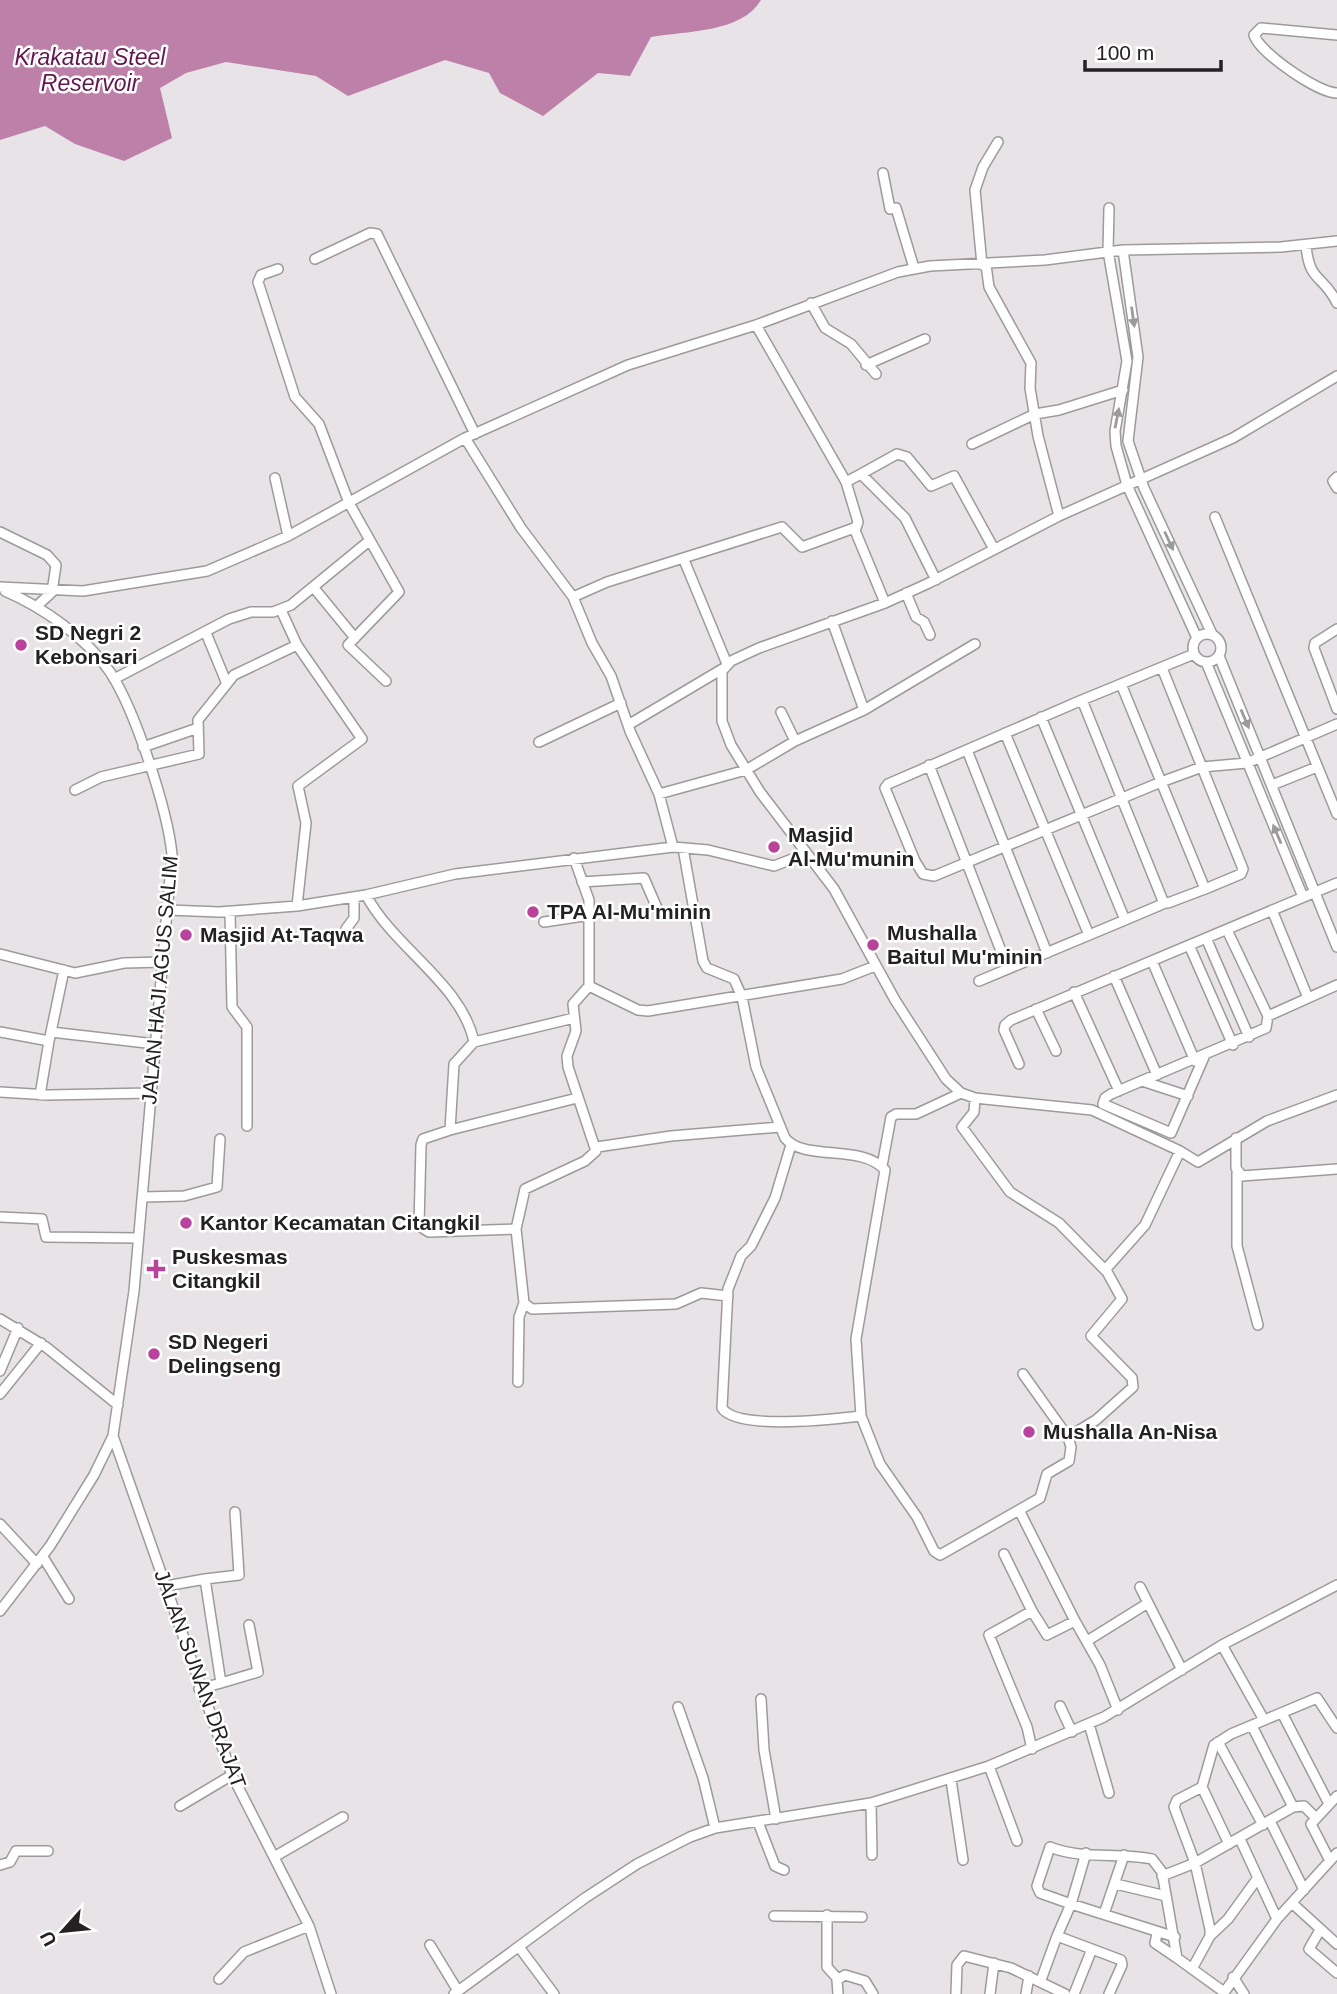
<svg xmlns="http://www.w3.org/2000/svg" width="1337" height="1994" font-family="Helvetica,sans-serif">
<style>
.water{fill:#bd80a9}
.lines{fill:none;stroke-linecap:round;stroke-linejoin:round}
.minor-casing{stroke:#9e9a9c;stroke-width:12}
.minor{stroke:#fff;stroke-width:9}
.oneway{fill:#9c9b9c}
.poi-dot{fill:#b9439a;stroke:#fff;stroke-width:2.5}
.labels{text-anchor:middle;stroke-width:5;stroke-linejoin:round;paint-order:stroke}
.poi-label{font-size:21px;font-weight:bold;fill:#232122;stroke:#fff;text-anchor:start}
.street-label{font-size:21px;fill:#232122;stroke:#fff}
.water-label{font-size:23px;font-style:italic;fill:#61184f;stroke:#fff}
</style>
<rect width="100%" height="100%" fill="#e8e3e6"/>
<path class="water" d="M0 0H761C742 33 685 31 651 37L630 76 598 73 543 116 500 93 489 73 445 60 348 96 316 76 226 62 186 73 160 88 172 138 124 161 75 144 45 126 0 140Z"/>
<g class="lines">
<g class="minor-casing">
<path id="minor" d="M1337 35 1261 28 1254 35C1260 53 1318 93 1337 93
M883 173 890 209 896 208 914 268
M1109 208 1108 251 1127 361 1115 431 1116 446 1127 485 1197 638
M1306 245C1309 283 1323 274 1337 303
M1123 250 1138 357 1128 441 1144 488 1212 634
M315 259 370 233 377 234 475 434
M982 265 975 190 983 167 998 142
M986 265 989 287 1031 363 1030 388 1038 436 1059 516
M278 269 261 275 258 282 295 397 319 424 349 503 399 592 348 645 386 681
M811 303 825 328 851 344 876 374
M756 325 846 482 858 522 856 528
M866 365 925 339
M1337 376 1233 438 1059 516 929 583 885 603 759 648 731 661 722 671V721L731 745 760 792 834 889 895 1000 946 1079 961 1093 975 1098 1092 1110 1180 1151 1198 1162 1267 1121 1337 1095
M465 438 521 528 573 597 592 643 611 676 630 731 659 794 673 847
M972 444 1035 414 1059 410 1123 390
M861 474 897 454 907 457 931 486 954 476 994 549
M1337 477 1333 481 1337 488
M275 478 288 536
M846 482 861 474 905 518 936 580
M1215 517 1337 814
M0 532 47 555 56 565 52 592 38 605
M684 560 727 664
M0 587 83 591 207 571 288 536 465 438 628 365 756 325 898 272 930 266 1045 260 1123 250 1281 247 1337 241
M314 588 355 638
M906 593 916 617 924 622 930 635
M573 597 607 582 782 527 802 547 854 528 885 603
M832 621 864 710 975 644
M1337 629 1315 643 1314 648 1337 709
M206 633 227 684
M1193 648a14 14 0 1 1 28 0a14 14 0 1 1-28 0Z
M1219 656 1337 947
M1206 662 1303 897
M1162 668 1243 869 1241 874 1205 889 1121 684 1194 654
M114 679 229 619 251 612H273L291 605 369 541
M1121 684 1082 700 1163 901 1168 903 1205 889
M1082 700 888 784 885 788 915 861 923 874 934 876 1161 782 1202 767 1247 763 1337 724
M781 712 795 741
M628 725 724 668
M1005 733 1089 935
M539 742 621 703
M143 747 198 728
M967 750 1047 953
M929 765 1008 969
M1272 785 1317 767
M75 790 101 777 199 754 198 720 234 675 297 645 281 610
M659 794 746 770 795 741 864 710
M683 848 703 961 707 968 734 979 742 997 756 1067 785 1138C804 1162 861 1143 885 1170L856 1339 861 1416 880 1464 917 1517 934 1551 940 1555 1019 1510 1075 1621
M582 882 644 878 657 908
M366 895C394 948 462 984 474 1042
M297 906 306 823 298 786 362 739 297 645
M168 910 219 912 297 906 366 895 455 874 673 847 708 850 774 866 805 854
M1272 910 1308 998
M230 912 232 1007 247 1027V1126
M1125 920 1165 903
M544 922 590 915
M346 929 354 918V897
M1206 938 1249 1037
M1189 945 1233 1045
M0 954 75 973 124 963 163 962
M1152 961 1195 1061
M64 970 51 1032 155 1044
M1114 976 1157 1075
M979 981 1125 920 1041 717
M589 986 638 1010 648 1011 842 979 875 966
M1074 992 1119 1091
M1036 1009 1056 1051
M1268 1016 1337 985
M574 1018 474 1042 454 1064 450 1130 423 1139 421 1145 419 1226 429 1232 516 1229 524 1303 532 1309 676 1304 701 1293 728 1296
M0 1032 49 1041 51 1032
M1204 1057 1171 1133 1103 1104 1105 1098 1111 1094 1266 1028 1268 1016 1227 930
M1019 1064 1004 1030 1005 1025 1011 1020 1337 883
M1142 1081 1188 1096
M0 1092 49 1095 150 1093
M40 1095 49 1041
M975 1098 974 1112 962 1127 1010 1192 1059 1223 1105 1270 1145 1225 1180 1151
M450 1130 577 1098
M1236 1138V1168L1242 1176 1337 1169
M791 1145 775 1198 751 1246 741 1256 728 1289 722 1408C737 1431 836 1419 861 1416
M597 1147 671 1136 780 1127
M882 1166 891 1117 896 1114H916L961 1093
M1237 1173V1246L1258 1325
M143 1197 184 1196 217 1187 220 1139
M0 1217 42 1219 46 1237 138 1238
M516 1229 525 1189 585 1161 596 1151 568 1067 567 1056 576 1031 573 1004 589 986V900L574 858
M0 1319 46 1347 118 1405
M0 1371 18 1328
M1023 1374 1068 1437 1096 1420 1133 1387 1132 1378 1091 1336 1122 1299 1106 1270
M518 1382 519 1317 524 1303
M0 1394 41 1343
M113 1436 232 1775 309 1926 331 1994
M1019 1510 1040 1498 1047 1474 1069 1461 1071 1447 1068 1437
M0 1524 37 1564
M1004 1554 1032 1611
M43 1557 69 1599
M205 1579 239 1575 235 1512
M166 1586 205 1579 221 1683 258 1672 249 1625
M1140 1587 1182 1670
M0 1611 50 1546 94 1475 113 1436 134 1291 172 854C167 808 135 710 110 672 86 637 42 607 5 591
M1087 1641 1148 1603
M1222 1645 1264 1720
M199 1689 221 1683
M761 1699 764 1750 776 1819
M1060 1706 1072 1732
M678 1707 703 1778 715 1828
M1282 1713 1329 1804
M1089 1724 1109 1793
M1252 1726 1293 1807
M1218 1742 1263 1825
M1032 1749 1027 1727 989 1635 1032 1611 1047 1635 1075 1621 1100 1665 1118 1710
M989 1766 1017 1841
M951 1780 963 1860
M871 1803 872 1855
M180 1806 232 1775
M1270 1821 1304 1890
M758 1822 775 1866 784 1870
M1240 1839 1277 1919
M1229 1844 1202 1787 1214 1745 1231 1734 1317 1698 1337 1728
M1086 1853 1071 1904 1040 1893 1037 1886 1050 1847C1082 1860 1119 1852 1152 1859L1162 1872 1177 1958 1224 1992
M274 1857 343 1817
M1330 1861 1311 1824 1337 1796
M0 1865 10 1862 16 1851H48
M1162 1876 1195 1863 1293 1807 1304 1806 1315 1817
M1116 1884 1166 1896
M1293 1904 1337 1944
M1104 1914 1124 1855
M827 1915V1967L837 1978
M774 1916 862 1917
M1320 1930 1309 1949 1337 1973
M1157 1934 1155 1943 1177 1958
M1210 1936 1228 1919 1257 1879
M430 1945 458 1991
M519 1947 554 1994
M1192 1969 1210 1936V1929L1195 1863 1174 1807 1177 1800 1202 1787
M1233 1977 1244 1994
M219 1979 244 1952 309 1926
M1041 1980 1057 1936
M454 1994 585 1898 637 1864 690 1837 715 1828 871 1803 989 1766 1104 1717 1222 1645 1337 1585
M838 1994 837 1980 845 1975 865 1981 873 1994
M956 1994 957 1965 964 1956 1011 1968 1065 1994
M990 1994 994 1963
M1026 1994 1029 1976
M1074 1994 1092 1949
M1109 1994 1122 1965 1121 1960 1057 1936 1071 1904 1175 1937
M1223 1994 1277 1919 1337 1853"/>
</g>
<use href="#minor" class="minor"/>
</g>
<defs><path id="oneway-solid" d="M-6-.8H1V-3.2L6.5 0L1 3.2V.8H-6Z" transform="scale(1.75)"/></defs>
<g class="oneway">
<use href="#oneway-solid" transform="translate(1133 317) rotate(82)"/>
<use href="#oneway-solid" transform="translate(1117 418) rotate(-79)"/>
<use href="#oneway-solid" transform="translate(1169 541) rotate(65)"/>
<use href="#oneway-solid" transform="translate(1245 719) rotate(67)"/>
<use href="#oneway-solid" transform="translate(1277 834) rotate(-113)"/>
</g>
<g class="poi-dot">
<circle cx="21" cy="645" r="7"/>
<circle cx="774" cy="847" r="7"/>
<circle cx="533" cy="912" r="7"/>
<circle cx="186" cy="935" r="7"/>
<circle cx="873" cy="945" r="7"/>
<circle cx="186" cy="1223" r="7"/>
<path d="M152.5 1258.5h7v7h7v7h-7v7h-7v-7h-7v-7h7z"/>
<circle cx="154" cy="1354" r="7"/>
<circle cx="1029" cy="1432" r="7"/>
</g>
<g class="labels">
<g class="poi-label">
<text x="35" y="640">SD Negri 2<tspan x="35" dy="24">Kebonsari</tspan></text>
<text x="788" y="842">Masjid<tspan x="788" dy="24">Al-Mu'munin</tspan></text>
<text x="547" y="919">TPA Al-Mu'minin</text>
<text x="887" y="940">Mushalla<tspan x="887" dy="24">Baitul Mu'minin</tspan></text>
<text x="200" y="942">Masjid At-Taqwa</text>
<text x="200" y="1230">Kantor Kecamatan Citangkil</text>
<text x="172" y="1264">Puskesmas<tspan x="172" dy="24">Citangkil</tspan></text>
<text x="168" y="1349">SD Negeri<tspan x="168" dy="24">Delingseng</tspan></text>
<text x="1043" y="1439">Mushalla An-Nisa</text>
</g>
<g class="street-label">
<text transform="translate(160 980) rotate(-85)" y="7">JALAN HAJI AGUS SALIM</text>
<text transform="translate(200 1679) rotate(70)" y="7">JALAN SUNAN DRAJAT</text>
</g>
<g class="water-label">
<text x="90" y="65">Krakatau Steel<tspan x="90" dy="26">Reservoir</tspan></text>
</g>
</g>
<g transform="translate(63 1931) rotate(243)" stroke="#ffffff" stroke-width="5" paint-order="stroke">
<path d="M0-5L12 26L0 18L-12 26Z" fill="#232122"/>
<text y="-10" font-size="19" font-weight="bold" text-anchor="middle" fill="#232122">U</text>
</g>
<path d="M1085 60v10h136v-10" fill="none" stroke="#232122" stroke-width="3.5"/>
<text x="1096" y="60" font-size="21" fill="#232122" stroke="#ffffff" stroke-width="5" paint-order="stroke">100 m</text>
</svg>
